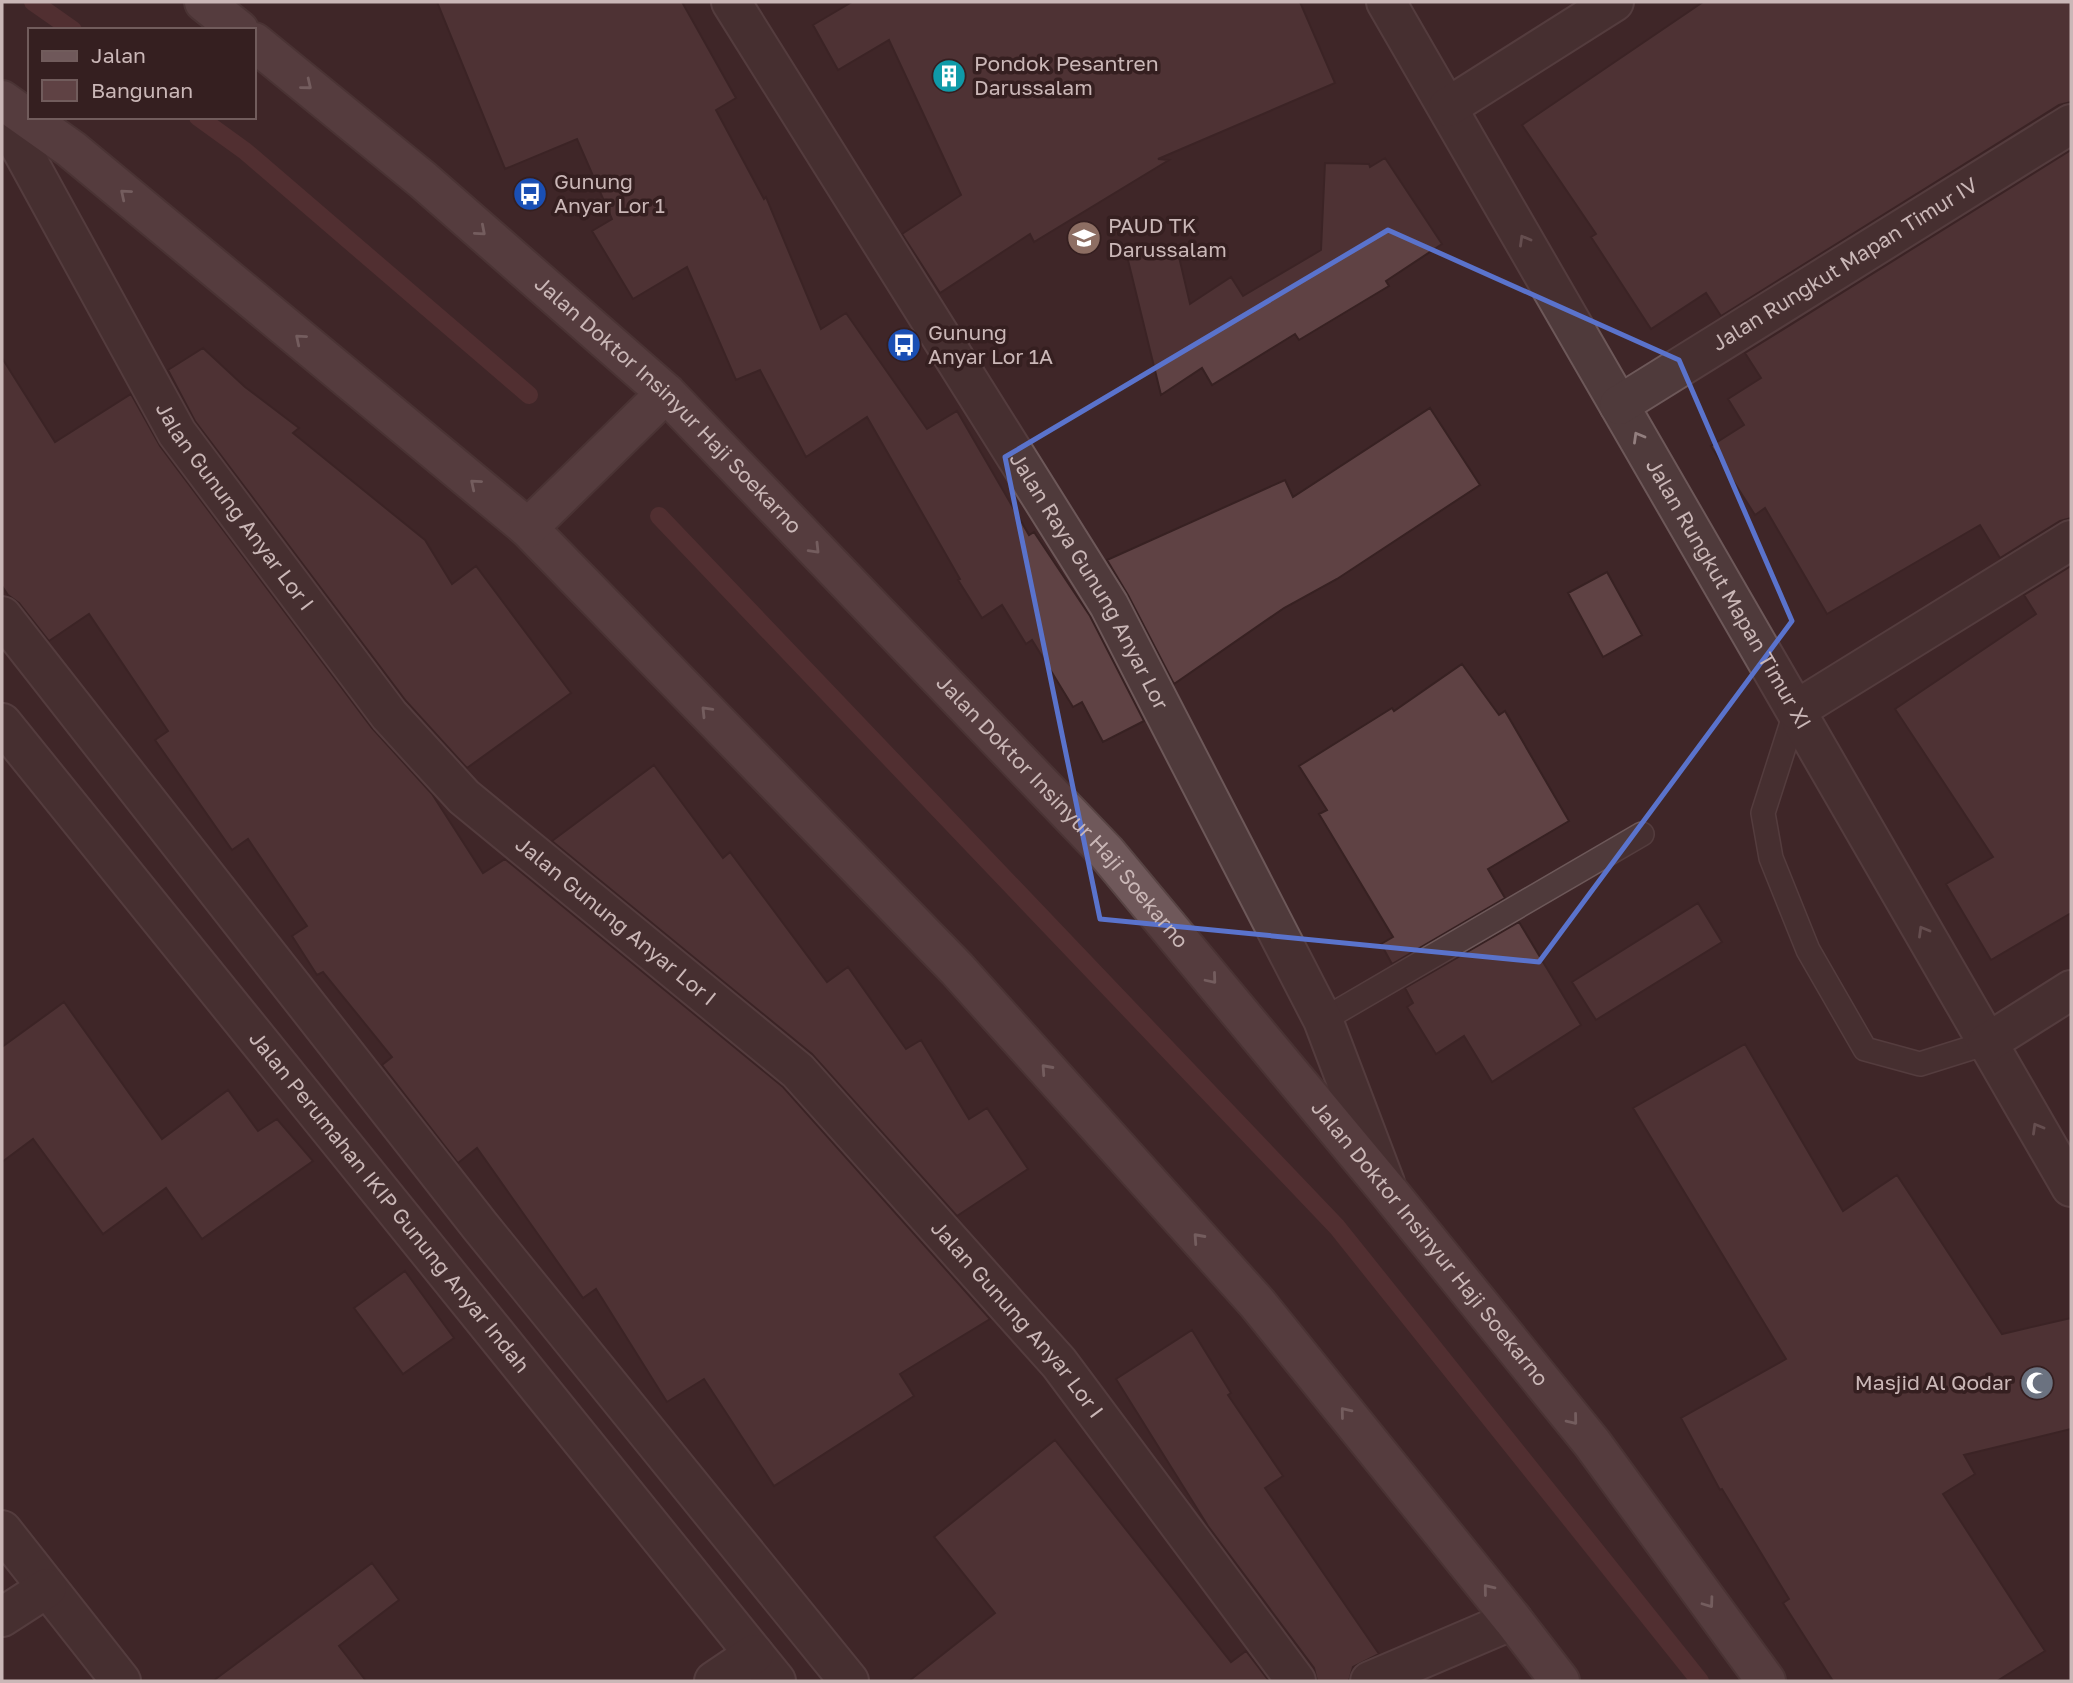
<svg xmlns="http://www.w3.org/2000/svg" width="2073" height="1683" font-family="'Golos Text',sans-serif">
<style>
.lines{fill:none;stroke-linecap:round;stroke-linejoin:round}
.stream{stroke:#663a3d;stroke-width:18}
.building{fill:#5f4244;stroke:#372122;stroke-width:2}
.lane-casing{stroke:#6d5859;stroke-width:26}
.street-casing{stroke:#6d5859;stroke-width:42}
.primary-casing{stroke:#584444;stroke-width:42}
.lane{stroke:#4f3a3b;stroke-width:23}
.street{stroke:#4f3a3b;stroke-width:38}
.primary{stroke:#6f585a;stroke-width:38}
.oneway{stroke:#b39fa0}
.oneway2{stroke:#937f7f}
.marked{fill:none;stroke:#5a73cc;stroke-width:5;stroke-linejoin:round}
.labels{text-anchor:middle;stroke-width:7;stroke-linejoin:round;paint-order:stroke}
.poi-label{font-size:21px;fill:#cab7b7;stroke:#351f20;text-anchor:start}
.street-label{font-size:21px;fill:#cab7b7;stroke:#351f20}
</style>
<rect width="100%" height="100%" fill="#3f2628"/>
<g class="lines">
<path class="stream" d="M33 2 73 30
M198 117 245 151 529 395
M659 516 1337 1227 1700 1681"/>
</g>
<path class="building" d="M437 2H682L736 98 716 110 764 199 766 197 821 329 846 313 927 429 957 411 1029 535 1034 532 1090 616 1144 721 1103 742 1082 702 1073 707 1032 640 1026 644 1002 605 982 618 958 580 960 579 867 417 806 457 760 370 736 380 687 267 633 299 592 231 612 219 577 139 505 169Z
M852 2H1300L1335 83 1158 159 1169 160 1034 242 1030 234 940 293 902 234 961 195 889 40 838 70 813 25Z
M1703 2H2071V102L2059 105 1721 316 1706 293 1651 329 1591 237 1596 234 1522 125Z
M2071 150V518L2060 521 2000 558 1980 525 1827 614 1765 508 1755 515 1711 446 1744 425 1728 399 1761 378 1745 353Z
M1385 158 1442 244 1386 281 1389 286 1299 340 1295 334 1212 385 1202 368 1161 395 1127 256 1176 244 1190 304 1231 277 1243 296 1321 250 1325 163 1369 164 1370 167Z
M203 348 245 387 299 428 293 433 425 540 452 584 476 566 571 693 467 768 406 701 195 421 168 370Z
M2 358 55 442 131 394 160 446 372 728 432 794 483 873 505 859 783 1087 990 1319 900 1374 914 1396 774 1486 704 1379 667 1402 596 1289 583 1298 477 1148 458 1163 382 1065 392 1057 323 972 317 975 292 936 307 926 248 839 232 850 155 740 168 731 89 614 49 641 19 603 8 595 2 586Z
M1430 408 1480 485 1337 579 1284 608 1174 684 1128 595 1107 560 1285 480 1293 497Z
M2071 566V913L1991 960 1946 884 1993 857 1895 709 2036 614 2024 595Z
M1607 572 1642 635 1603 657 1568 593Z
M1462 664 1499 715 1505 711 1569 821 1488 869 1505 898 1392 964 1381 944 1393 937 1319 814 1327 810 1299 766 1392 708 1394 711Z
M654 765 723 858 730 852 827 982 848 967 906 1049 921 1040 969 1119 987 1108 1028 1169 957 1216 812 1054 552 841Z
M1698 903 1722 942 1596 1020 1572 982Z
M1519 922 1581 1025 1492 1082 1464 1036 1436 1054 1407 1007 1413 1003 1405 988Z
M64 1002 162 1139 228 1090 258 1131 277 1119 313 1161 202 1239 166 1188 103 1234 33 1139 2 1162V1047Z
M1745 1044 1843 1211 1897 1175 2002 1334 2071 1318V1429L1964 1455 1975 1474 1943 1494 2045 1651 1997 1681H1833L1783 1603 1789 1599 1722 1489 1720 1490 1681 1418 1786 1359 1633 1108Z
M405 1271 454 1338 403 1374 354 1308Z
M1192 1330 1231 1393 1228 1395 1283 1476 1265 1488 1379 1654 1353 1667 1349 1681H1317L1314 1668 1208 1526 1116 1379Z
M1055 1440 1231 1662 1246 1651 1269 1681H909L995 1613 934 1537Z
M372 1563 399 1600 339 1646 366 1681H213Z"/>
<g class="lines">
<g class="lane-casing">
<path id="lane" d="M1796 710 1763 813 1771 858 1808 950 1865 1049 1920 1064 1987 1043
M1323 1020 1642 834"/>
</g>
<g class="street-casing">
<g id="street">
<path id="s1" d="M731 2 1109 605 1323 1020 1385 1183"/>
<path id="s2" d="M1386 2 2071 1187"/>
<path d="M1448 107 1614 2"/>
<path id="s3" d="M2 114 177 433 389 715 464 797 798 1071 1059 1363 1296 1681"/>
<path id="s4" d="M1619 405 2071 124"/>
<path d="M2 616 480 1226 849 1681"/>
<path d="M1796 710 2071 540"/>
<path id="s5" d="M2 723 776 1681"/>
<path d="M1987 1043 2071 990"/>
<path d="M2 1530 121 1681"/>
<path d="M2 1617 47 1588"/>
<path d="M714 1681 754 1654"/>
<path d="M1370 1681 1513 1620"/>
</g>
</g>
<g class="primary-casing">
<g id="primary">
<path d="M204 2 239 30"/>
<path id="s6" d="M254 42 423 180 666 393 1106 852 1388 1191 1592 1443 1766 1681"/>
<path d="M2 100 71 149 528 528 754 760 957 969 1257 1303 1513 1620 1560 1681"/>
<path d="M528 528 666 393"/>
</g>
</g>
<use href="#lane" class="lane"/>
<use href="#street" class="street"/>
<use href="#primary" class="primary"/>
</g>
<defs><path id="oneway-chevron" d="M-2-3.5L2.5 0L-2 3.5" fill="none" stroke-width="1.6" stroke-linecap="round" stroke-linejoin="round" transform="scale(1.75)"/></defs>
<g class="oneway">
<use href="#oneway-chevron" transform="translate(307 85) rotate(39)"/>
<use href="#oneway-chevron" transform="translate(125 194) rotate(-140)"/>
<use href="#oneway-chevron" transform="translate(481 231) rotate(41)"/>
<use href="#oneway-chevron" transform="translate(300 339) rotate(-140)"/>
<use href="#oneway-chevron" transform="translate(475 484) rotate(-140)"/>
<use href="#oneway-chevron" transform="translate(815 549) rotate(46)"/>
<use href="#oneway-chevron" transform="translate(706 711) rotate(-134)"/>
<use href="#oneway-chevron" transform="translate(1212 979) rotate(50)"/>
<use href="#oneway-chevron" transform="translate(1046 1069) rotate(-132)"/>
<use href="#oneway-chevron" transform="translate(1198 1238) rotate(-132)"/>
<use href="#oneway-chevron" transform="translate(1345 1412) rotate(-129)"/>
<use href="#oneway-chevron" transform="translate(1573 1420) rotate(51)"/>
<use href="#oneway-chevron" transform="translate(1488 1589) rotate(-129)"/>
<use href="#oneway-chevron" transform="translate(1709 1603) rotate(54)"/>
</g>
<g class="oneway2">
<use href="#oneway-chevron" transform="translate(1524 240) rotate(-120)"/>
<use href="#oneway-chevron" transform="translate(1638 437) rotate(-120)"/>
<use href="#oneway-chevron" transform="translate(1923 931) rotate(-120)"/>
<use href="#oneway-chevron" transform="translate(2037 1128) rotate(-120)"/>
</g>
<path d="M0 0H2073V1683H0ZM1388 230 1679 360 1792 621 1539 962 1100 919 1005 457Z" fill="#3f2628" fill-opacity=".55" fill-rule="evenodd"/>
<path class="marked" d="M1388 230 1679 360 1792 621 1539 962 1100 919 1005 457Z"/>
<defs>
<g id="building-disc" transform="scale(1.75)"><circle r="9.5" fill="#0f9aa8" stroke="#351f20"/><path d="M-4-6H4V6H1V3H-1V6H-4ZM-2.5-4.3h1.7v1.8h-1.7ZM.8-4.3h1.7v1.8H.8ZM-2.5-1h1.7V.8h-1.7ZM.8-1h1.7V.8H.8Z" fill="#fff"/></g>
<g id="bus-disc" transform="scale(1.75)"><circle r="9.5" fill="#1a4fb4" stroke="#351f20"/><path d="M-5-6H5V4H4V6H2V4H-2V6H-4V4H-5ZM-3.5-4V0h7V-4ZM-3.5 1.2v1.5H-2V1.2ZM2 1.2v1.5H3.5V1.2Z" fill="#fff"/></g>
<g id="school-disc" transform="scale(1.75)"><circle r="9.5" fill="#8d6e63" stroke="#351f20"/><path d="M0-5L7-2L0 1L-7-2ZM-4 1L0 2.5L4 1V4Q0 6-4 4Z" fill="#fff"/></g>
<g id="mosque-disc" transform="scale(1.75)"><circle r="9.5" fill="#6b7280" stroke="#351f20"/><path d="M3.5-4.9A6 6 0 1 0 3.5 4.9A5 5 0 1 1 3.5-4.9Z" fill="#fff"/></g>
</defs>
<g fill-rule="evenodd">
<use href="#building-disc" x="949" y="76"/>
<use href="#bus-disc" x="530" y="194"/>
<use href="#school-disc" x="1084" y="238"/>
<use href="#bus-disc" x="904" y="345"/>
<use href="#mosque-disc" x="2037" y="1383"/>
</g>
<g class="labels">
<g class="poi-label">
<text x="974" y="71">Pondok Pesantren<tspan x="974" dy="24">Darussalam</tspan></text>
<text x="554" y="189">Gunung<tspan x="554" dy="24">Anyar Lor 1</tspan></text>
<text x="1108" y="233">PAUD TK<tspan x="1108" dy="24">Darussalam</tspan></text>
<text x="928" y="340">Gunung<tspan x="928" dy="24">Anyar Lor 1A</tspan></text>
<text x="2012" y="1390" text-anchor="end">Masjid Al Qodar</text>
</g>
<g class="street-label">
<text dy="7" stroke="none"><textPath href="#s4" startOffset="266">Jalan Rungkut Mapan Timur IV</textPath></text>
<text dy="7" stroke="none"><textPath href="#s6" startOffset="551">Jalan Doktor Insinyur Haji Soekarno</textPath></text>
<text dy="7" stroke="none"><textPath href="#s3" startOffset="457">Jalan Gunung Anyar Lor I</textPath></text>
<text dy="7" stroke="none"><textPath href="#s1" startOffset="681">Jalan Raya Gunung Anyar Lor</textPath></text>
<text dy="7" stroke="none"><textPath href="#s2" startOffset="684">Jalan Rungkut Mapan Timur XI</textPath></text>
<text dy="7" stroke="none"><textPath href="#s6" startOffset="1118">Jalan Doktor Insinyur Haji Soekarno</textPath></text>
<text dy="7" stroke="none"><textPath href="#s3" startOffset="1024">Jalan Gunung Anyar Lor I</textPath></text>
<text dy="7" stroke="none"><textPath href="#s5" startOffset="616">Jalan Perumahan IKIP Gunung Anyar Indah</textPath></text>
<text dy="7" stroke="none"><textPath href="#s6" startOffset="1685">Jalan Doktor Insinyur Haji Soekarno</textPath></text>
<text dy="7" stroke="none"><textPath href="#s3" startOffset="1591">Jalan Gunung Anyar Lor I</textPath></text>
</g>
</g>
<rect width="2073" height="1683" fill="none" stroke="#cab7b7" stroke-width="7"/>
<rect x="28" y="28" width="228" height="91" fill="#351f20" stroke="#715c5c" stroke-width="2"/>
<rect x="42" y="51" width="35" height="10" fill="#6f585a" stroke="#715c5c" stroke-width="2"/>
<text x="91" y="63" font-size="21" fill="#cab7b7">Jalan</text>
<rect x="42" y="80" width="35" height="21" fill="#5f4244" stroke="#715c5c" stroke-width="2"/>
<text x="91" y="98" font-size="21" fill="#cab7b7">Bangunan</text>
</svg>
